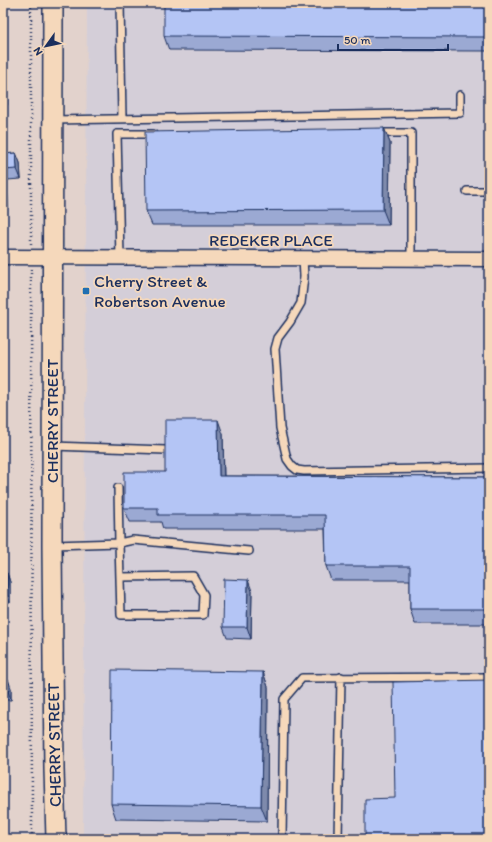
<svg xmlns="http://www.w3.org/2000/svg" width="492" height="842" font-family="Itim,sans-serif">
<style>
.built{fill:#d4ced8}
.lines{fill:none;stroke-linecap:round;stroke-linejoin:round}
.lane-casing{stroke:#1b2f5e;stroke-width:10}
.street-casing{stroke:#1b2f5e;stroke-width:17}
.secondary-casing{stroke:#1b2f5e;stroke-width:22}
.path{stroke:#1b2f5e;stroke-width:2.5;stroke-dasharray:1 3;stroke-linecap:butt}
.lane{stroke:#f5d8bb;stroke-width:7}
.street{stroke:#f5d8bb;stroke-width:14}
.secondary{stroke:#f5d8bb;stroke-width:19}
.wall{fill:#9ba9d3;stroke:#1b2f5e}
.shaded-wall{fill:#7e8aac;stroke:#1b2f5e}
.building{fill:#b4c5f5;stroke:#1b2f5e}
.poi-dot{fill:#1f6fb2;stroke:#f5d8bb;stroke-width:1.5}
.labels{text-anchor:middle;stroke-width:3.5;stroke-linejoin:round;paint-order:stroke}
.street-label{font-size:17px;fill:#1b2f5e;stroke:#f5d8bb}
.poi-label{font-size:17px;fill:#1b2f5e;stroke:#f5d8bb;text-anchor:start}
</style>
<rect width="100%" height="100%" fill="#e2d2cc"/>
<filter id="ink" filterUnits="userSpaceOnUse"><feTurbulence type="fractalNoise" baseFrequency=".025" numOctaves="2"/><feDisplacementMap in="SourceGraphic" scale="8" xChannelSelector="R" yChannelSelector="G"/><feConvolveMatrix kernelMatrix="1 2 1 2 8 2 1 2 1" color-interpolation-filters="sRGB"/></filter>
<g filter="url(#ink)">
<path class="built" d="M87 3H489V839H83Z"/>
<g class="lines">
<g class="lane-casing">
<path id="lane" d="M120 3 122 119
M53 120 460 113V95
M378 133H411V258
M467 191H489
M120 257 117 134H153
M303 258 304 277 301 303 290 322 278 338 275 349 280 428 287 459 292 466 297 470 304 471 489 468
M53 446 165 450
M53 545 119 543 118 488
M120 577 193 576 204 595 203 615H121L119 543 133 540 249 551
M282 839 284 699 302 678 489 677
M338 839 341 677"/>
</g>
<g class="street-casing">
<path id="street" d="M3 257 489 259"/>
</g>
<g class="secondary-casing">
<path id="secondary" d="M53 3 52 545 54 769 56 839"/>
</g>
<path class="path" d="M31 244V3
M31 269 32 839"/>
<use href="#lane" class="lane"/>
<use href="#street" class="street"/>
<use href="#secondary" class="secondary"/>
</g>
<path class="wall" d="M3 3H6V10L3 11Z
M489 3V51L169 50 164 36Z
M3 76 7 85V105H3Z
M384 128 390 143 389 225H152L146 211Z
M16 153 20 163 21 179 7 180 8 208H3V154Z
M223 434 224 476 489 477V624H415L410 609V580H331L326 566 325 529H163L161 522H130L124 508 165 472Z
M3 573H7L10 582V602H3Z
M252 591 251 639 227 638 223 627Z
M263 672 268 687 267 821 116 819 111 804Z
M3 679 11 688V700H3Z"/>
<path class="shaded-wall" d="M3 3H6V10Z
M4 76 7 85V105L4 96Z
M384 128 390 143 389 225 383 210Z
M16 153 20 163 21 179 17 169Z
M4 170 7 180 8 208 5 198Z
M218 420 223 434 224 491 219 476Z
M7 573 10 582V602L7 593Z
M248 580 252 591 251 639 247 627Z
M263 672 268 687 267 821 261 806Z
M8 679 11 688V700L8 691Z"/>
<path class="building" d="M164 3H489V37L164 36Z
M3 76H4V96H3Z
M384 128 383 210 146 211 145 132Z
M16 153 17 169 4 170 5 198H3V154Z
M165 420H218L219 476 489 477V609H410V566H326L325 515H158V508H124V472H165Z
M3 573H7V593H3Z
M224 579 248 580 247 627H223Z
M112 670 263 672 261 806 111 804Z
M3 679H8V691H3Z
M489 680V839H365V799L395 798 393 682Z"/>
</g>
<rect class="poi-dot" x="82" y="287" width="8" height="8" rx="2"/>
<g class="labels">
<g class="street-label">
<text x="271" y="246">REDEKER PLACE</text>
<text transform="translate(52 421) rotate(-90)" y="6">CHERRY STREET</text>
<text transform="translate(54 745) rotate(-91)" y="6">CHERRY STREET</text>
</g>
<g class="poi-label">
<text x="94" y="287">Cherry Street &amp;<tspan x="94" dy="20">Robertson Avenue</tspan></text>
</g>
</g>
<rect width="492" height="842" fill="none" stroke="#f5d8bb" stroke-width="16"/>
<rect x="8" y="8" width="476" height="826" fill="none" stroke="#1b2f5e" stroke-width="1.5" filter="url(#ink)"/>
<g transform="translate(46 46) rotate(237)" stroke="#f5d8bb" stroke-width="3" paint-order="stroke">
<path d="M0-3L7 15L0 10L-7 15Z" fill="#1b2f5e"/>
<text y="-6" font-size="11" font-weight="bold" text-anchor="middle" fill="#1b2f5e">N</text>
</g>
<path d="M338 44v6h110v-6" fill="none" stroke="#1b2f5e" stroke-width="2"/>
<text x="344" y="44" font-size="12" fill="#1b2f5e" stroke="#f5d8bb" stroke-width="3" paint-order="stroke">50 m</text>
</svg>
